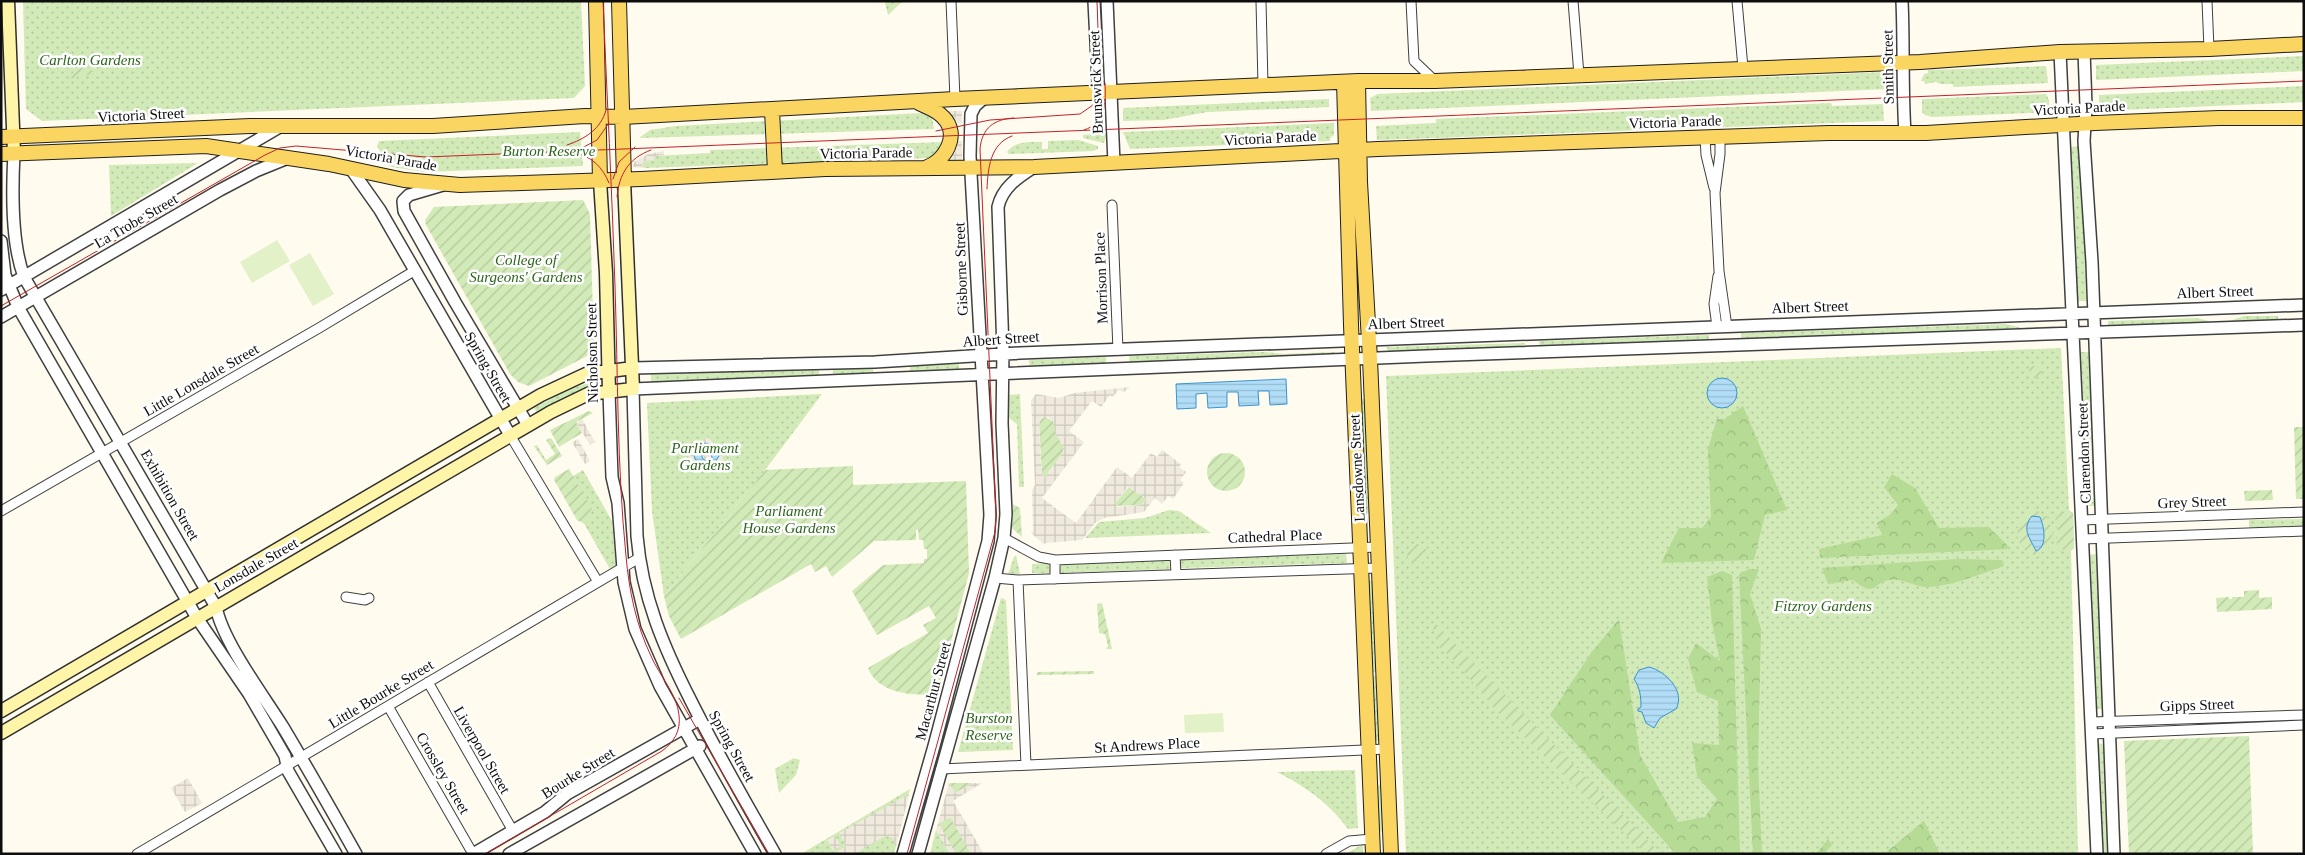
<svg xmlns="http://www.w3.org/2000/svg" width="2305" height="855" font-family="Georgia,serif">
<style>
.grass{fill:url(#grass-dots)}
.forest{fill:url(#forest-crowns)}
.garden{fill:url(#garden-furrows)}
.pitch{fill:#e3f1c9}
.plaza{fill:url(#plaza-grid);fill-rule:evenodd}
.water{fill:url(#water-rules);stroke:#3794d0}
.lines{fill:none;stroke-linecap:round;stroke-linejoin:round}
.minor-casing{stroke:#404040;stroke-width:11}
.tertiary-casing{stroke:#404040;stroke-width:14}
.secondary-casing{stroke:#2f2f2f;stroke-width:15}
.primary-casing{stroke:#1e1e1e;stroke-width:16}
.minor{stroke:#fff;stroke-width:9}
.tertiary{stroke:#fff;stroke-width:11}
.secondary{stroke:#fff5a9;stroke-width:12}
.primary{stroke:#fbd562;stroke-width:14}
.tram{stroke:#c0222b;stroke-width:1}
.labels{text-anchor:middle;stroke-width:5;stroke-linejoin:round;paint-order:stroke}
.park-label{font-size:15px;font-style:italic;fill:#2c661c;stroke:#fff}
.street-label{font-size:15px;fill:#0d0d0d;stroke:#fff}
</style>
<defs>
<pattern id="grass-dots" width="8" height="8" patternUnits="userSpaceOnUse" patternTransform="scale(1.25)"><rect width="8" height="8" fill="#d2eab7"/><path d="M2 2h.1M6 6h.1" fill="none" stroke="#b3c89c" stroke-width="1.8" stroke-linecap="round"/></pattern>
<pattern id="forest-crowns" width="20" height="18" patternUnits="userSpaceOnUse" patternTransform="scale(1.25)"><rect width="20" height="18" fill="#b5db95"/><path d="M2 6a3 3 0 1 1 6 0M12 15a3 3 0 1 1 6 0" fill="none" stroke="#9abb7f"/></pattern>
<pattern id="garden-furrows" width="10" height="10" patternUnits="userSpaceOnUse" patternTransform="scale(1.25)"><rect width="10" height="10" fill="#d2eab7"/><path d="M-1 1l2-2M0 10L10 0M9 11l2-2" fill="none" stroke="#b3c89c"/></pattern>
<pattern id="plaza-grid" width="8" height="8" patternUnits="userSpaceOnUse" patternTransform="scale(1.25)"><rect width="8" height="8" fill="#efeadd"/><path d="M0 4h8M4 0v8" fill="none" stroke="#ccc8bc"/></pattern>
<pattern id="water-rules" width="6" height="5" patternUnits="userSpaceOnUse" patternTransform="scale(1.25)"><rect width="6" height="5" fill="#b1ddf7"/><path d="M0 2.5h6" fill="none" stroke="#97bcd3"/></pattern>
</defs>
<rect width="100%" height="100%" fill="#fffbee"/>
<path class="grass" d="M23 1H581L585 86 574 98 42 121 26 109Z
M886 1H901L902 2 888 15 885 3Z
M2304 56V71L2096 80V65Z
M2046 66 2048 83 1953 87V84H1940L1936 82 1925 84 1924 81H1921L1924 74 1928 73V70Z
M1885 72 1887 89 1371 111 1370 98 1378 94Z
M2304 86V102L2099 111V95Z
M2046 94 2049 100 2050 112 1932 117 1925 115 1922 112V99Z
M1329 99V107L1207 112 1164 120 1123 121V108Z
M1831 103 1832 106 1883 104 1884 121 1377 140 1376 126 1436 123V119Z
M922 113 932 118 934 129 639 138 650 130 676 126Z
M1334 123V135L1330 138V141L1130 149 1123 132Z
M580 132 583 166 425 172 392 167 388 165 377 146 379 141Z
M1107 133 1104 143 1083 138V135Z
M1078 140 1098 146V149L1093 151 1009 154 1007 152C1015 141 1029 142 1042 142V149H1048V141Z
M945 142 936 155 929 158 644 168 642 166 644 160H654L655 156 710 153V150Z
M2080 146 2087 301H2076L2069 147Z
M198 163 111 216 109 165Z
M1353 256H1360L1363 309 1356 310Z
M2244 316H2278V322L2227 325V322Z
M2197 318 2209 321V325L2108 329V321Z
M2006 324 2022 328 2055 326 2056 331 1741 342V333Z
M1709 335V342L1540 348 1539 341Z
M1525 343V350L1388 355 1387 347Z
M2061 348 2069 510 2073 513 2074 548 2071 551 2078 854H1406L1386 376Z
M1264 352 1284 354 1335 352V357L1130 365 1129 356Z
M2079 352H2089L2095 506H2085Z
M1106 357V366L1030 370 1029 360Z
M959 364V372L910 373V365Z
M873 366V375L833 376V367Z
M819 368V377L651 382V373Z
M595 381V391L538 414 534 408 569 389Z
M822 394 765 470 664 596 652 511 647 403Z
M1020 394 1024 487H1019L1017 424 1009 418V395Z
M1359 399H1366L1371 513 1364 514Z
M583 470 612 521 616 566 610 569 561 483Z
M1169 510 1179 511 1211 533 1085 538 1099 522 1145 518Z
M2304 519V527L2249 528V520Z
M1346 553 1347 563 1180 568V558Z
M2098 554 2105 709H2094L2087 555Z
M1016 555 1020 574H1008L1014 557Z
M1169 559 1170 569 1060 573 1059 563Z
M1050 563V573H1032V564Z
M1374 580 1377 672H1369L1367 581Z
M1001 598 1006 600 1013 750 958 752Z
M2097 743 2106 745 2110 854H2099Z
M794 758 800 760 796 775 779 793 775 769Z
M1355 770 1358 828 1348 829C1329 803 1306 787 1277 772Z
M1376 785H1382L1385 831 1378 832Z
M910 789 894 854H801Z
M936 830 950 854H930Z
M1363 844V854H1345Z"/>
<path class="forest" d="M1743 406 1787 510 1765 515 1754 560 1661 563 1679 528H1702L1711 517 1708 449 1717 419H1725Z
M1892 474 1915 488 1939 528 1989 527 2011 549 1820 558 1819 549 1882 535 1877 523 1891 514 1898 505 1884 487Z
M1957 559 2002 560 2004 566C1979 574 1951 587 1925 587 1914 586 1901 578 1890 580 1872 582 1877 599 1853 580L1828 584 1822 568Z
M1749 569H1759L1750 594 1761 629 1758 765 1762 854H1753L1739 574Z
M1722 571 1732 575 1740 854H1676L1550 715 1591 653 1619 619 1640 755 1678 822 1705 817 1717 799 1697 776 1692 743 1719 745 1718 701 1697 692 1688 659 1696 643 1720 661 1712 623 1707 577Z
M1924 821 1940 854H1884Z
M1828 839 1832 845 1824 854H1816Z"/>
<path class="garden" d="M81 63 96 73 68 79Z
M583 200 590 214 594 348 587 356 529 386 518 382 510 374 426 225 425 220 434 207Z
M2029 372a6 6 0 1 1 12 0a6 6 0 1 1-12 0Z
M589 411 593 413 576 422 582 433 559 447 550 430Z
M1045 417 1053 421 1057 435 1064 448 1062 454 1044 478 1042 475 1039 424 1041 419Z
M2294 427H2303L2304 499H2296Z
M551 438 562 456 547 465 534 446 537 445 546 460 555 454 546 440Z
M1207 472a19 19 0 1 1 38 0a19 19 0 1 1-38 0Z
M853 466V485L966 481 969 573 937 694C913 696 878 694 868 668L928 633 923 625 936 618 929 606 877 635 852 591 883 565 924 563V559H927V549H924L923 540H919L918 530H916V540L874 541 832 577 826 566 815 572 811 564 681 639 669 616 664 596 765 470Z
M569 469 592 509 590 510 592 517 585 524 577 520 554 480 555 477Z
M1129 487 1146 499 1142 505 1116 506 1115 503Z
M2272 490 2273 500 2245 501 2244 491Z
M1013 504 1020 508 1022 537 1012 528Z
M2036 510 2047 517 2053 533 2047 550 2035 555C2011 550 2012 513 2036 510Z
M2058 513H2073L2074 548 2072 550 2056 549 2058 531 2055 517Z
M1407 554a10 10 0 1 1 20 0a10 10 0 1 1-20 0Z
M2259 590V598L2272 597V609L2217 612 2216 598 2229 597V599H2232V597H2244V591Z
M1102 603 1112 649H1106L1108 646 1105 634 1099 633 1097 604Z
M1434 622 1661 854H1646L1494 708 1455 661 1438 646 1432 624Z
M1094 671V674L1037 675V672Z
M1377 676 1379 741H1372L1370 677Z
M2249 736 2253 854H2129L2124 741Z
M949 783H973L955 793Z
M950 816 972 853 971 854H956L938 824Z"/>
<path class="pitch" d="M277 240 290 261 252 283 240 262Z
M310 253 334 294 313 306 289 265Z
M1223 713 1224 732 1185 733 1184 715Z"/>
<path class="plaza" d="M943 111H962V123L953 125 958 124 955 118Z
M958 141H962V161L943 162 955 153Z
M664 151V155L655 156 654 160 644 161 642 166 644 168 633 167 634 162 648 154Z
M1130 387 1124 392 1119 390 1112 397 1110 395 1101 407 1092 401 1069 431 1084 442 1042 498 1076 523 1117 467 1132 478 1151 453 1157 457 1162 450 1181 464 1179 467 1186 472 1180 480 1184 483 1173 499 1168 496 1162 504 1155 498 1144 512 1104 518 1095 523 1082 540 1046 543 1044 544 1031 533 1033 530 1032 490 1035 485 1031 400 1036 394 1059 398 1074 393ZM1048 417 1053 421 1055 433 1064 448 1062 454 1044 478 1042 475 1039 424 1041 419ZM1128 487 1146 499 1142 505 1117 507 1115 503Z
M582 419 595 442 590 445 576 422Z
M707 437 720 448 723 459 712 472 701 470 688 458Z
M578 439 590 461 585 464 572 442Z
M188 778 202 803 185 812 171 788Z
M949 783 955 793 973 783H982L953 801 984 854H971L950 817 939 824 956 854H950L936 830Z
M909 794 896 847 893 838 885 836 854 854H840L838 851 846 846 839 833Z
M835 836 841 846 833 851 827 840Z"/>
<path class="water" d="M1707 393a15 15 0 1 1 30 0a15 15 0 1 1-30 0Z
M1286 379 1287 404 1270 405 1269 391H1258L1259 405 1239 406 1238 392H1227V407L1208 408 1207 393 1196 394V408L1177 409 1176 384Z
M705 443C714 445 716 448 719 456L712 467C702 467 698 466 694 456L696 453 701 454 703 459 708 462 712 458 711 452 704 451 702 447Z
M2032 516 2040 517C2044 526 2048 547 2036 551 2030 538 2021 529 2032 516Z
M1649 667C1665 671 1686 691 1676 709L1660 718 1654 728 1646 723 1642 712 1638 711V709L1641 707C1641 696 1640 688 1634 679L1639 670Z"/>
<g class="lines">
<g class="minor-casing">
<path id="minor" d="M951 1 955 99
M1261 1 1263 85
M1411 1 1414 61 1435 81
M1573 1 1579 75
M1737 1 1743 68
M2207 1 2209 49
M1705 137 1706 155 1714 188
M1720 137V154L1715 193 1719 271 1727 327
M1112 205 1118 350
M1717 327 1714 304 1718 276
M510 435 598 582
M1 511 319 328 414 271
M2082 520 2304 512
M1004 538 1039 557 1055 560 1377 547
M2083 539 2304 531
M1175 555 1176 574
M1055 560V579
M995 578 1018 580 1378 568
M1018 580 1026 765
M346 597 365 600 369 598
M428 682 513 831
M388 706 473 854
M2092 722 2304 715
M2092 734 2304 725
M941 769 1386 749
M137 854 639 558
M1326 854 1349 841 1372 839"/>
</g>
<g class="tertiary-casing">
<path id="tertiary" d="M1094 1 1098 82 1096 93
M1107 1 1114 163
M1902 1C1904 45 1902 89 1905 133
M2084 51 2086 106 2084 141 2092 262 2114 854
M2060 52 2097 854
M14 153C12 191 11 242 24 277L216 607C223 642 263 695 283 727 308 769 332 811 356 854
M351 169 380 210 510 435
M443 185 409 195 403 201 404 211 455 302 528 425
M1 241 5 275 18 307 197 618 249 694 285 756 288 771 336 854
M1 290 283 125
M1 317 220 190 256 171 288 158
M633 368 875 362 1020 353 2304 305
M609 392 612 477 618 503 624 582 635 629 660 686 755 854
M473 854 545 812 567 794 700 719
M509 854 700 746
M775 854C746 803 717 753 691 701 664 648 642 597 637 536L633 389 1426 356 2304 325
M903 854 934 746 988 541 990 515 970 156 971 114 975 106 984 98
M918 854 995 578 1004 538 1006 514 1002 423 1003 350 998 207C1002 188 1018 177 1034 167"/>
</g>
<g class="secondary-casing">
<path id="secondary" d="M8 1 14 153
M600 181 606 273 609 392
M1 711 541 395 586 374 633 368
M1 733 551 412 588 394 633 389 624 180"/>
</g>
<g class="primary-casing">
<path id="primary" d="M596 1 600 181
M619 1 624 180
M1358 81 1360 182 1370 359 1391 854
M1344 82 1351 325 1373 854
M919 103C927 107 937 110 943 117 961 135 945 161 925 168
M772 110 775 171
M1 137 250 126H433L585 116 623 117 955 99 1358 81H1435L1920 62 2060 52 2209 49 2304 44
M1 154 206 146 329 164 404 180 460 185 641 179 825 169 1034 167 1378 149 1829 133H1926L2095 123 2219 118H2304"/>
</g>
<use href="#minor" class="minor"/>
<use href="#tertiary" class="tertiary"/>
<use href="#secondary" class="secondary"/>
<use href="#primary" class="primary"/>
<path class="tram" d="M1084 130C1106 123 1106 103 1105 83
M936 131 990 120 1080 114 1093 105 1100 87 1097 1
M567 145C585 139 601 129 606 110
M580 149 597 140 609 123
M575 153C592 156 603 168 609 183
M613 179 619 162 635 147
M987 189C988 168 990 144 1012 136
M617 197C619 174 629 158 651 150
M1 306 265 155 280 148 296 146 426 157 2304 81
M679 698 769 854
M485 854 662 751C674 742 681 731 679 715 677 694 659 675 651 656 636 625 629 590 626 556 617 466 618 376 615 286 612 191 607 96 603 1
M907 854 995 532 996 516 980 149C982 128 994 119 1014 118"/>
</g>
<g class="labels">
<g class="park-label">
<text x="90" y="65">Carlton Gardens</text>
<text x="549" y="156">Burton Reserve</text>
<text x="526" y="265">College of<tspan x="526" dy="17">Surgeons' Gardens</tspan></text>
<text x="705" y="453">Parliament<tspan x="705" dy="17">Gardens</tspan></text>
<text x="789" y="516">Parliament<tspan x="789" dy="17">House Gardens</tspan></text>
<text x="1823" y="611">Fitzroy Gardens</text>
<text x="989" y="723">Burston<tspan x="989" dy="17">Reserve</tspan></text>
</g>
<g class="street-label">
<text transform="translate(1888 67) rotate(-91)" y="5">Smith Street</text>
<text transform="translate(1096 82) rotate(-92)" y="5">Brunswick Street</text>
<text transform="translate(2079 108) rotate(-3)" y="5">Victoria Parade</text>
<text transform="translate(141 115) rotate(-3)" y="5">Victoria Street</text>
<text transform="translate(1675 122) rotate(-2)" y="5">Victoria Parade</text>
<text transform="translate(1270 138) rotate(-3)" y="5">Victoria Parade</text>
<text transform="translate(866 153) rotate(-1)" y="5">Victoria Parade</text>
<text transform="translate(391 158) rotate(10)" y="5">Victoria Parade</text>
<text transform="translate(136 221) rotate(-30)" y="5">La Trobe Street</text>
<text transform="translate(961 269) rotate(-92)" y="5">Gisborne Street</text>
<text transform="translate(1101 278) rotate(-92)" y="5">Morrison Place</text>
<text transform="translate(2215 292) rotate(-2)" y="5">Albert Street</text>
<text transform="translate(1810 307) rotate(-2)" y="5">Albert Street</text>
<text transform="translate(1406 323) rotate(-2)" y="5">Albert Street</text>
<text transform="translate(1001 339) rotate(-4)" y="5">Albert Street</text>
<text transform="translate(592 353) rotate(-91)" y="5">Nicholson Street</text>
<text transform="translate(488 367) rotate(60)" y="5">Spring Street</text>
<text transform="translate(201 380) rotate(-30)" y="5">Little Lonsdale Street</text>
<text transform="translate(2084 453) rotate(-92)" y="5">Clarendon Street</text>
<text transform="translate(1357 468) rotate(-93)" y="5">Lansdowne Street</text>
<text transform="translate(170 495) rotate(60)" y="5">Exhibition Street</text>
<text transform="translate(2192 502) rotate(-2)" y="5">Grey Street</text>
<text transform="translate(1275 536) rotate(-2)" y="5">Cathedral Place</text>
<text transform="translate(256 565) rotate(-30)" y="5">Lonsdale Street</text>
<text transform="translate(933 691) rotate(-75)" y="5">Macarthur Street</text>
<text transform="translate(381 694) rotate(-31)" y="5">Little Bourke Street</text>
<text transform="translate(2197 705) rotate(-2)" y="5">Gipps Street</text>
<text transform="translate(1147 745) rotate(-3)" y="5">St Andrews Place</text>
<text transform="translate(732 746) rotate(61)" y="5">Spring Street</text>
<text transform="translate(482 750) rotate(60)" y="5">Liverpool Street</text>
<text transform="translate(443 773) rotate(60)" y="5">Crossley Street</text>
<text transform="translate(578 773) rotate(-32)" y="5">Bourke Street</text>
</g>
</g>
<rect width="2305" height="855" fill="none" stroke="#0d0d0d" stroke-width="5"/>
</svg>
